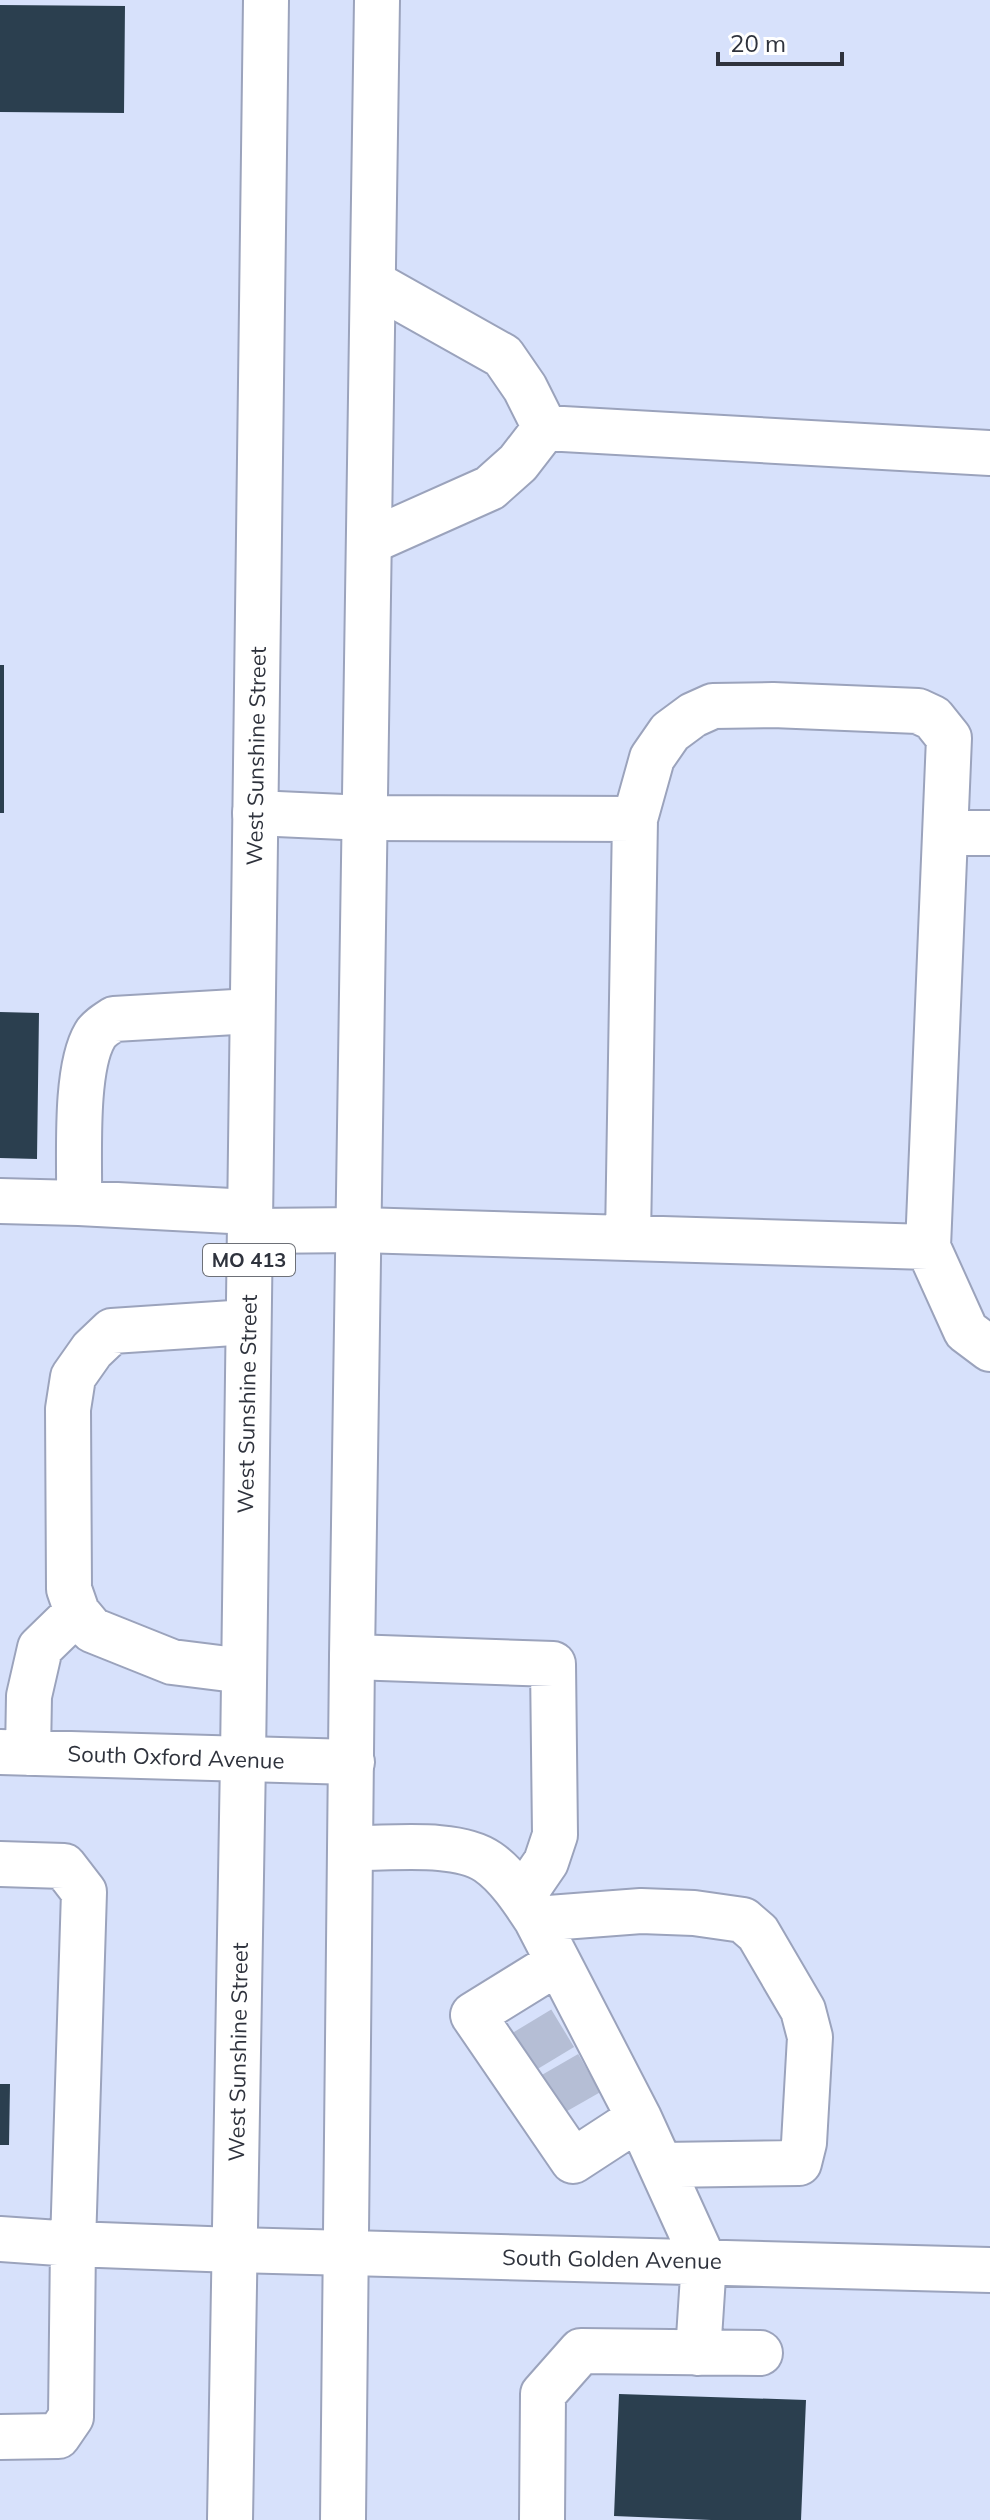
<svg xmlns="http://www.w3.org/2000/svg" width="990" height="2520" font-family="Mulish,sans-serif">
<style>
.building{fill:#2b3f4f}
.lines{fill:none;stroke-linecap:round;stroke-linejoin:round}
.minor-tunnel{stroke:#b5bed5;stroke-width:44;stroke-dasharray:44 22;stroke-linecap:butt}
.minor-casing{stroke:#9ba3bc;stroke-width:48}
.major-casing{stroke:#9ba3bc;stroke-width:48}
.minor{stroke:#fff;stroke-width:44}
.major{stroke:#fff;stroke-width:44}
.labels{text-anchor:middle;stroke-width:8;stroke-linejoin:round;paint-order:stroke}
.shield{fill:#fff;stroke:#6d7077;stroke-width:2}
.shield-label{font-size:20px;font-weight:bold;fill:#2f333d}
.street-label{font-size:22px;fill:#2f333d;stroke:#fff}
</style>
<rect width="100%" height="100%" fill="#d7e1fb"/>
<path class="building" d="M0 5 125 6 124 113 0 112Z
M0 665H4V813H0Z
M0 1012 39 1013 37 1159 0 1158Z
M0 2084H10L9 2145H0Z
M619 2394 806 2400 801 2520H711L614 2516Z"/>
<g class="lines">
<path class="minor-tunnel" d="M525 2051 573 2022
M551 2095 598 2068"/>
<g class="minor-casing">
<path id="minor" d="M545 428 990 453
M369 542 490 488 518 463 545 428 525 388 503 356 373 283
M946 833H990
M0 1201 79 1203
M250 1212 79 1203C80 1161 74 1070 95 1035 99 1028 108 1023 114 1019L252 1011
M250 1231 360 1230 628 1238 635 819 366 818 255 813
M628 1238 928 1247 949 738 933 718 918 711 773 705 713 706 693 715 670 732 652 758 635 819
M928 1247 966 1331 990 1349
M352 1657 553 1664 555 1835 546 1862 522 1897
M244 1671 172 1662 92 1630 77 1612 69 1589 68 1409 73 1377 92 1350 112 1331 248 1322
M0 1752 352 1762
M28 1753 29 1696 40 1648 77 1612
M352 1848C389 1849 457 1840 488 1862 507 1875 523 1899 536 1919L639 2118 704 2261 698 2353
M0 1864 64 1866 84 1892 73 2244 71 2417 58 2436 0 2437
M536 1919 641 1911 694 1913 743 1920 758 1933 803 2010 810 2037 804 2143 799 2163 662 2165
M557 1963 473 2015 573 2161 639 2118
M0 2239 73 2244 234 2250 990 2270
M542 2520 543 2394 581 2351 760 2353"/>
</g>
<g class="major-casing">
<path id="major" d="M230 2520 243 1759 266 0
M343 2520 352 1657 377 0"/>
</g>
<use href="#minor" class="minor"/>
<use href="#major" class="major"/>
</g>
<g class="labels">
<rect class="shield" x="203" y="1244" width="92" height="32" rx="6"/>
<g class="shield-label">
<text x="249" y="1267">MO 413</text>
</g>
<g class="street-label">
<text transform="translate(256 756) rotate(-89)" y="8">West Sunshine Street</text>
<text transform="translate(247 1404) rotate(-89)" y="8">West Sunshine Street</text>
<text transform="translate(176 1757) rotate(2)" y="8">South Oxford Avenue</text>
<text transform="translate(238 2052) rotate(-89)" y="8">West Sunshine Street</text>
<text transform="translate(612 2259) rotate(1)" y="8">South Golden Avenue</text>
</g>
</g>
<path d="M718 52v12h124v-12" fill="none" stroke="#2f333d" stroke-width="4"/>
<text x="730" y="52" font-size="24" fill="#2f333d" stroke="#ffffff" stroke-width="6" paint-order="stroke">20 m</text>
</svg>
